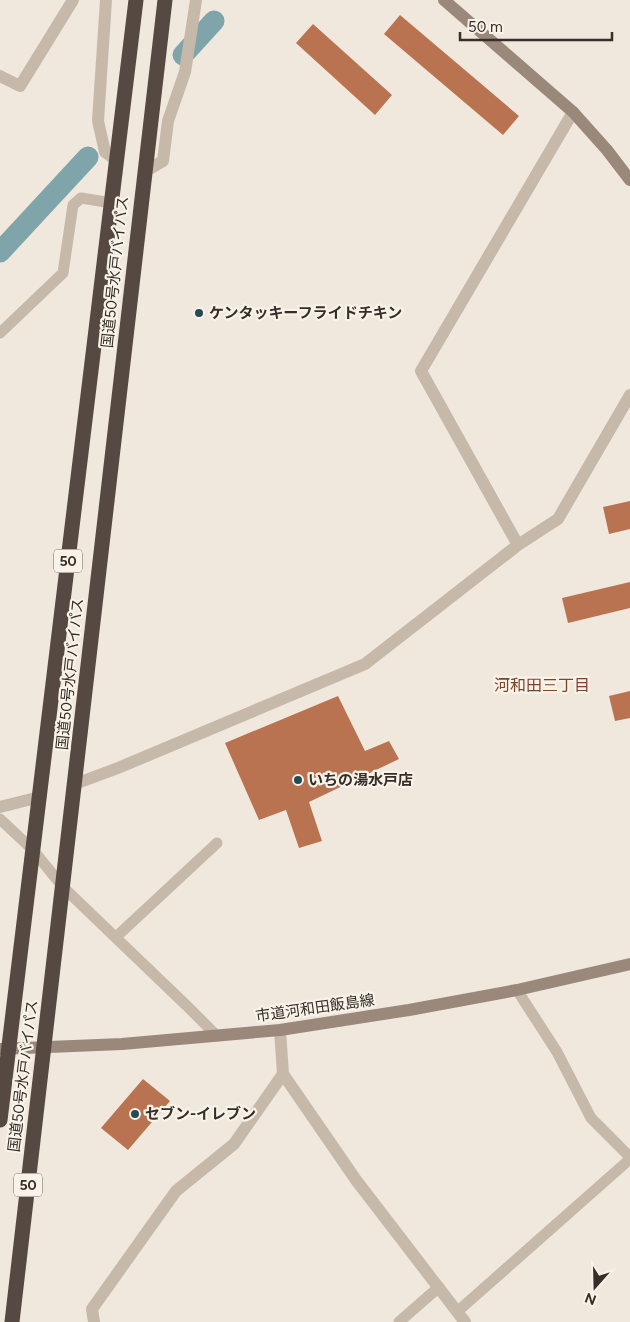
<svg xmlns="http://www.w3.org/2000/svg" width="630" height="1322" font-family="Figtree,'Noto Sans JP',sans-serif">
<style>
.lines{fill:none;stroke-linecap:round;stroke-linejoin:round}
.canal{stroke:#7fa5aa;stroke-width:21}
.building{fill:#ba7350}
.lane{stroke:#c7b9aa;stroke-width:11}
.street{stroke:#c7b9aa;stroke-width:12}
.secondary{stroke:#9a897b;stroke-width:12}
.highway{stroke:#554941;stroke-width:15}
.poi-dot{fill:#224b52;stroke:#f8f2e9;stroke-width:2}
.labels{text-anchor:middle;stroke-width:4.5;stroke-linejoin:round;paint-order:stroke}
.shield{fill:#f8f2e9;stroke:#706963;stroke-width:1}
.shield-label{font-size:14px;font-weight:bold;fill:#352e29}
.street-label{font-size:15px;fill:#352e29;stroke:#f8f2e9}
.poi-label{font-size:15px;font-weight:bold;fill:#352e29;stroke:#f8f2e9;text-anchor:start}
.neighbourhood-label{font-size:16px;fill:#7c4429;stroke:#f8f2e9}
</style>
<rect width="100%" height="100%" fill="#f0e8dd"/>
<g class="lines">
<path class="canal" d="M183 55 214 21
M0 252 88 157"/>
</g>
<path class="building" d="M400 15 519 116 503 135 384 34Z
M313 24 392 95 375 115 296 43Z
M630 501V529L609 534 603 507Z
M630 582V608L568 623 562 598Z
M630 691V718L615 721 609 696Z
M338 696 365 751 389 741 399 759 309 802 322 841 299 848 286 810 259 820 225 743Z
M143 1079 170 1101 128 1150 101 1128Z"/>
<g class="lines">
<path class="lane" d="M0 333 63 273 73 205 81 198 112 203
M0 819 33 850 63 887 188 1007 217 1036
M116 937 217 843
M517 990 557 1052 591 1118 630 1157
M458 1311 630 1159
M399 1322 439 1287"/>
<path class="street" d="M106 0 98 121 105 152 116 160
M0 76 20 86 73 0
M144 172 163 161 168 121 185 72 196 0
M518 545 421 371 573 112
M75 784 118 768 365 664 518 545 558 519 630 395
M0 807 40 797
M280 1030 283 1074 356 1180 465 1322
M94 1322 92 1309 176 1191 234 1144 283 1074"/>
<path class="secondary" d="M444 0 573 112 607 150 630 180
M0 1049 122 1044 280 1030 409 1010 517 990 630 964"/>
<path class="highway" d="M0 1120 136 0
M12 1322 165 0"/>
</g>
<g class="poi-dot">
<circle cx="199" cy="313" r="5"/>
<circle cx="298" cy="780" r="5"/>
<circle cx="135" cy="1114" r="5"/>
</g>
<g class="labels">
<g class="shield">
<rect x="54" y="549.5" width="28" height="23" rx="4"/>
<rect x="14" y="1173.5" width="28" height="23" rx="4"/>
</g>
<g class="shield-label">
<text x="68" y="566">50</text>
<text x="28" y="1190">50</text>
</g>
<g class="street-label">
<text transform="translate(115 272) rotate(-84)" y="5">国道50号水戸バイパス</text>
<text transform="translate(70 674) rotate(-84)" y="5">国道50号水戸バイパス</text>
<text transform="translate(315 1008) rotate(-8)" y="5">市道河和田飯島線</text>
<text transform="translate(23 1076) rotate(-83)" y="5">国道50号水戸バイパス</text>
</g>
<g class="poi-label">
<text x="209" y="318">ケンタッキーフライドチキン</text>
<text x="308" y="785">いちの湯水戸店</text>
<text x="145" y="1119">セブン-イレブン</text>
</g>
<g class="neighbourhood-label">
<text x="542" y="691">河和田三丁目</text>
</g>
</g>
<g transform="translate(595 1287) rotate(200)" stroke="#f8f2e9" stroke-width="4" paint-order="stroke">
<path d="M0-4L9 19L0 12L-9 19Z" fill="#352e29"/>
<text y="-8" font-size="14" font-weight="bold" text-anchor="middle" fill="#352e29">N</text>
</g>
<path d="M460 32v8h152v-8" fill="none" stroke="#352e29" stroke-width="2.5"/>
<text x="468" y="32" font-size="15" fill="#352e29" stroke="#f8f2e9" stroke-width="4" paint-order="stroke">50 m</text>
</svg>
